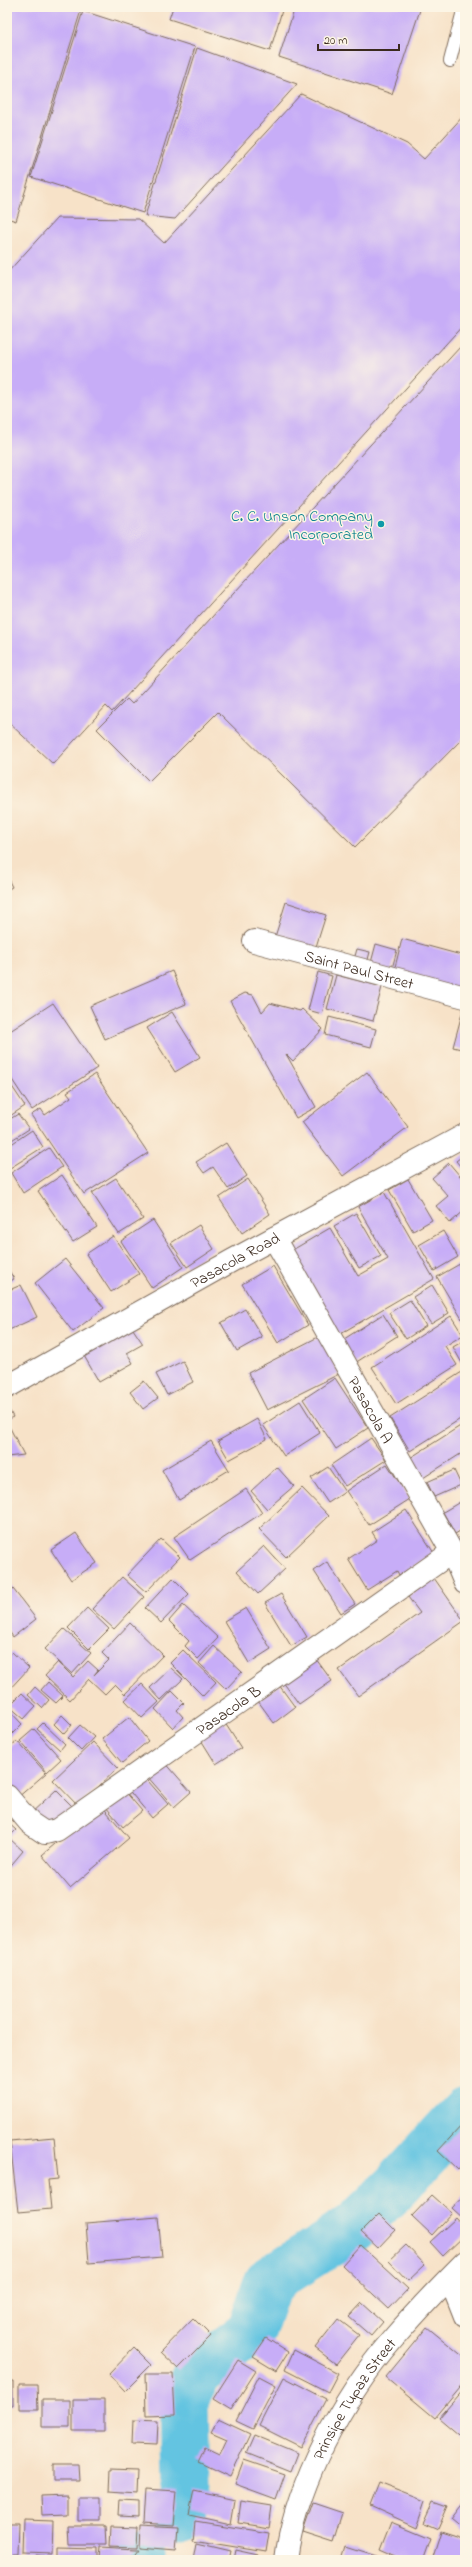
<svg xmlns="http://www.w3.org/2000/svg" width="472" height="2567" font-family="'Indie Flower',sans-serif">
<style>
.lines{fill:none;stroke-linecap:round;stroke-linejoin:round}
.river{stroke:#63c4e1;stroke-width:49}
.building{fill:#c7adf7}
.service-casing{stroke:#7d6a5a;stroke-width:14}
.minor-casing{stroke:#7d6a5a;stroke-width:24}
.tertiary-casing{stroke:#7d6a5a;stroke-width:24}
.service{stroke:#fff;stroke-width:12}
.minor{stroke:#fff;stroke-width:22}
.tertiary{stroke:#fff;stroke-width:22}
.culture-dot{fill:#0f9aa8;stroke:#fcf5e5;stroke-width:1.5}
.labels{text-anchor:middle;stroke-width:3;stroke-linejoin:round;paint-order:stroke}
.culture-label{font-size:16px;fill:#0d838f;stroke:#fcf5e5;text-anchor:end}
.street-label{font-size:16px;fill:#3b2a1e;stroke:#fcf5e5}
</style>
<rect width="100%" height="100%" fill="#fcf5e5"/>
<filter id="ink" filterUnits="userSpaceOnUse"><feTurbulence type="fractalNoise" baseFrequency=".025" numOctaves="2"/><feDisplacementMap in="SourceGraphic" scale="8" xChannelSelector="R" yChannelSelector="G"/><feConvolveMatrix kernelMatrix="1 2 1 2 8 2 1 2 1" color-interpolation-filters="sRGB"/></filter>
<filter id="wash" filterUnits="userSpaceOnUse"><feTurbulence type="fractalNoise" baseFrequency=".012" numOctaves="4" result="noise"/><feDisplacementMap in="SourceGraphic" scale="16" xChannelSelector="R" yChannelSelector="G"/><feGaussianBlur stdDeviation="0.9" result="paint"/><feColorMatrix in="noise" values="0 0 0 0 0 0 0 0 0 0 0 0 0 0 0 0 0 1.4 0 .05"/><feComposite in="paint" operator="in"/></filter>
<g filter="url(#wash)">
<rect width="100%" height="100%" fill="#f7e2c8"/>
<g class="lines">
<path class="river" d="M180 2521 186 2487 184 2400 198 2372 251 2332 268 2282 354 2227 398 2184 465 2111
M139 2560 142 2556"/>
</g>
<g id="blocks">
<path class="building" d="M7 7H82L16 221 7 218Z
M173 7H283L270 51 169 19Z
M295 7H421L392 94 279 57Z
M83 11 195 47 143 213 31 177Z
M197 48 297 84 175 219 145 216Z
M301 94 407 144 424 159 465 114V323L112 712 106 706 53 764 7 721V273L57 218 138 219 164 243Z
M461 346 465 349V736L355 847 218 712 149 781 97 729 127 699 132 704Z
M7 877 12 887 7 890Z
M286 902 326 915 314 953 274 940Z
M402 939 465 956V995L393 975Z
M376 944 397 950 390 976 369 970Z
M357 949 370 952 366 967 353 963Z
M172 971 186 1004 105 1039 90 1006Z
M318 972 332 976 322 1014 308 1010Z
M336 975 382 987 373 1021 327 1009Z
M245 993 253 995 262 1012 270 1003 300 1011 302 1009 323 1029 293 1061 286 1054 316 1107 296 1118 230 1001Z
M53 1003 97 1068 32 1110 7 1072V1033Z
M463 1010H465V1050L453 1047Z
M172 1012 200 1057 175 1072 147 1028Z
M329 1017 376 1029 371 1047 325 1035Z
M367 1072 408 1127 343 1176 302 1122Z
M95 1074 148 1153 84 1194 31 1115 41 1109 45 1115 71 1097 67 1092Z
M7 1079 25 1106 7 1118Z
M18 1114 29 1129 7 1143V1121Z
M32 1130 43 1147 7 1170V1147Z
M226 1143 247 1176 228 1189 213 1167 204 1173 196 1162Z
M49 1148 62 1167 23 1193 11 1173Z
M465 1154V1172L456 1161Z
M449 1163 465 1182V1210L450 1223 436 1206 448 1196 432 1178Z
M62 1175 97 1227 73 1242 38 1191Z
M116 1178 143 1219 119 1234 92 1193Z
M248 1179 270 1214 242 1233 219 1198Z
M408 1179 432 1220 413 1231 389 1190Z
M384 1192 434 1279 338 1335 289 1252 330 1228 358 1276 388 1259 358 1207Z
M356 1213 381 1256 359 1268 334 1226Z
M153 1220 183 1267 152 1288 121 1241Z
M199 1225 214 1249 187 1267 171 1243Z
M443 1231 458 1257 434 1271 419 1245Z
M113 1236 139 1274 111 1292 86 1254Z
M65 1259 104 1308 73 1332 35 1283Z
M465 1261V1324L437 1277Z
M273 1266 308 1325 278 1343 242 1284Z
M7 1267 14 1279 7 1283Z
M21 1285 37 1317 7 1331V1291Z
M432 1285 449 1313 431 1324 413 1297Z
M410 1300 426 1326 406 1339 389 1313Z
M245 1309 262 1337 237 1351 221 1323Z
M383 1314 397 1336 355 1363 341 1341Z
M451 1316 463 1335 445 1346 457 1365 396 1404 372 1367Z
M131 1326 143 1344 127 1353 133 1363 99 1382 83 1354Z
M320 1336 339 1374 267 1410 248 1373Z
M465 1340V1364L463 1365 453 1347Z
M183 1361 193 1382 167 1395 156 1374Z
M465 1370V1416L410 1451 390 1418Z
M335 1378 368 1428 336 1449 303 1399Z
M144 1381 158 1398 143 1409 130 1392Z
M300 1401 320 1433 284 1456 263 1425Z
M7 1406 13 1417 7 1420Z
M257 1419 267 1439 229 1460 218 1441Z
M465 1423V1461L462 1453 423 1478 410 1458Z
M10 1428 24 1455 7 1457V1430Z
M371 1438 386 1460 345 1486 331 1465Z
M211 1441 229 1470 179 1500 162 1470Z
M387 1464 410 1499 369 1525 346 1491Z
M277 1467 294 1486 267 1509 251 1491Z
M328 1467 345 1492 328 1503 311 1478Z
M454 1470 461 1485 434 1497 427 1482Z
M302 1488 329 1516 286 1557 259 1529Z
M246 1489 262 1513 190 1560 174 1537Z
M465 1499V1528L455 1534 443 1512Z
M406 1510 434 1553 399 1575 397 1571 367 1590 348 1559 377 1540 372 1532Z
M76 1533 97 1563 71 1580 51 1550Z
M465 1535V1552L460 1539Z
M161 1539 180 1557 146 1592 127 1575Z
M264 1546 285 1569 258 1594 237 1571Z
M327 1562 355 1604 341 1613 314 1571Z
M122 1577 144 1597 114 1629 92 1609Z
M173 1578 189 1594 161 1623 145 1608Z
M434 1578 464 1621 358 1696 339 1670 420 1613 408 1597Z
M7 1581 36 1619 13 1637 7 1628Z
M281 1594 307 1637 291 1646 265 1603Z
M183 1605 218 1638 198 1659 185 1646 189 1641 169 1621Z
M87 1608 109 1629 89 1649 68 1628Z
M246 1608 271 1649 249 1663 224 1621Z
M130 1623 163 1655 125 1694 115 1684 105 1694 89 1679 70 1700 45 1676 58 1662 73 1677 88 1661 98 1670 94 1675 109 1660 102 1653Z
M64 1629 91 1653 72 1674 45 1649Z
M214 1646 242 1672 226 1689 199 1663Z
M183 1650 216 1682 203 1696 170 1663Z
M12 1652 29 1668 7 1692V1658Z
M316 1659 332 1681 299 1704 283 1682Z
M171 1668 183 1679 161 1700 150 1688Z
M48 1682 63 1696 56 1703 41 1690Z
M142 1684 159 1702 142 1718 125 1700Z
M279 1685 295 1707 274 1723 258 1701Z
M35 1687 49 1700 42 1708 28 1695Z
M172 1691 184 1703 177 1710 183 1717 173 1728 155 1709Z
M22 1693 36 1706 24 1719 9 1706Z
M7 1708 22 1724 7 1739Z
M62 1715 72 1725 64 1734 54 1724Z
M129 1717 148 1741 122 1763 102 1739Z
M223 1720 241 1748 216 1764 198 1735Z
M43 1723 65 1744 60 1750 37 1729Z
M80 1725 94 1737 81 1751 68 1738Z
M34 1729 61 1759 47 1772 20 1741Z
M17 1741 46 1773 17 1798 7 1787V1750Z
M93 1742 118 1768 78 1806 53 1780Z
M163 1760 191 1792 174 1807 146 1775Z
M142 1774 168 1804 152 1818 126 1787Z
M56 1790 73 1807 46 1831 30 1814Z
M124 1790 142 1811 123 1827 105 1806Z
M101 1805 129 1838 70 1888 42 1855Z
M7 1822 16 1830 7 1839Z
M9 1838 23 1851 7 1870V1841Z
M463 2124 465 2162 458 2170 438 2151Z
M54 2137 58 2179 48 2180 51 2209 18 2212 10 2141Z
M465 2194V2220L452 2208Z
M432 2195 452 2213 432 2235 412 2216Z
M379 2214 395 2230 378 2248 361 2232Z
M158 2217 162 2257 89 2263 86 2223Z
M456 2218 465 2228V2235L443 2256 430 2242Z
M360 2245 408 2289 389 2309 342 2265Z
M406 2245 425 2265 408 2281 389 2261Z
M362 2303 383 2322 371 2336 349 2317Z
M193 2318 211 2336 178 2369 160 2352Z
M338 2319 359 2335 336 2364 315 2348Z
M427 2327 465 2358V2382L435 2418 386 2377Z
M266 2338 288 2352 276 2371 253 2357Z
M134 2348 151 2365 125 2391 109 2374Z
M294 2350 338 2373 328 2392 285 2370Z
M238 2360 256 2371 231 2410 213 2399Z
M145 2374H173L175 2415 146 2416Z
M259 2376 276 2385 253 2429 236 2421Z
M284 2377 326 2399 301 2447 259 2426Z
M7 2381H13V2405H7Z
M19 2384H37L38 2409H19Z
M465 2388V2440L439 2418Z
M42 2400H70V2427H42Z
M73 2400H104V2431H73Z
M218 2419 250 2434 230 2476 198 2461 205 2447 220 2454 227 2439 211 2432Z
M133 2420 158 2421 157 2444 132 2443Z
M254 2435 298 2453 291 2471 246 2453Z
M244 2460 285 2474 276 2499 235 2484Z
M53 2465H79L80 2481H53Z
M111 2470 137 2471 136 2493 110 2491Z
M379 2483 425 2501 416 2527 370 2506Z
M146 2489 176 2491 173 2525 144 2523Z
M194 2491 235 2500 231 2524 189 2515Z
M67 2495V2514L42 2515 41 2496Z
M78 2497H100V2521H78Z
M120 2500 139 2501V2517L119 2516Z
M241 2501 272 2506 269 2528 238 2523Z
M434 2501 448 2506 438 2529 424 2523Z
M313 2503 343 2513 334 2542 303 2532Z
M465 2503V2531L452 2520Z
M23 2520 54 2521 53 2554 22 2553Z
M195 2521 269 2533 266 2552 193 2540Z
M391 2522 430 2538 422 2560H403L380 2550Z
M7 2524H18L17 2554H7Z
M141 2525 178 2527 176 2551 140 2548Z
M68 2526H106L107 2545H69Z
M111 2526 138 2527 137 2548 110 2547Z
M440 2532 465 2540V2560H431Z
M197 2543 231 2551 229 2560 194 2559Z
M345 2547 386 2560H341Z
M58 2548 98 2549V2560H58Z
M101 2548 136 2550H139L132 2560H100Z
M236 2550 259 2555 258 2560H234Z
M35 2556 56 2558V2560H35Z"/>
</g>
</g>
<g filter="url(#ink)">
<use href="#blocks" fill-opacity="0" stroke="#7d6a5a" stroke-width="1"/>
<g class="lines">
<g class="service-casing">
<path id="service" d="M450 61 464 7"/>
</g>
<g class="minor-casing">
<g id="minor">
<path id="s1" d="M254 941 465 997"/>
<path id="s2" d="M274 1238 452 1552 465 1583"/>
<path id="s3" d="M7 1796 30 1823 45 1833 57 1830 452 1552"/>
<path d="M450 2278 465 2316"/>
<path id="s4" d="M286 2560C295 2485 343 2397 392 2340 415 2313 440 2287 465 2262"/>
</g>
</g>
<g class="tertiary-casing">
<g id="tertiary">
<path id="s5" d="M7 1387 233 1260 465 1135"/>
</g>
</g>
<use href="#service" class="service"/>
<use href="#minor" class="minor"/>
<use href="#tertiary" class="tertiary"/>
</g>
</g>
<circle class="culture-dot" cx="381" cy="524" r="4"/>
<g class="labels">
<g class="culture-label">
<text x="373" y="521">C. C. Unson Company<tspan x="373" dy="18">Incorporated</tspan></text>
</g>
<g class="street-label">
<text dy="6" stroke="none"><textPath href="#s1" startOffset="109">Saint Paul Street</textPath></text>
<text dy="6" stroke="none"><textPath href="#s5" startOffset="261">Pasacola Road</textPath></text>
<text dy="6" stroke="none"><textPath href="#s2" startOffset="197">Pasacola A</textPath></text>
<text dy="6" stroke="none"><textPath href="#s3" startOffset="275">Pasacola B</textPath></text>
<text dy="6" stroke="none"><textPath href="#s4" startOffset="177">Prinsipe Tupaz Street</textPath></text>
</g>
</g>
<rect width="472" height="2567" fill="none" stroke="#fcf5e5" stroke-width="24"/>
<path d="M318 44v6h81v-6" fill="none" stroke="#3b2a1e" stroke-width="2"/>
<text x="324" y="44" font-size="12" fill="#3b2a1e" stroke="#fcf5e5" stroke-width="3" paint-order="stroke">20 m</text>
</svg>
